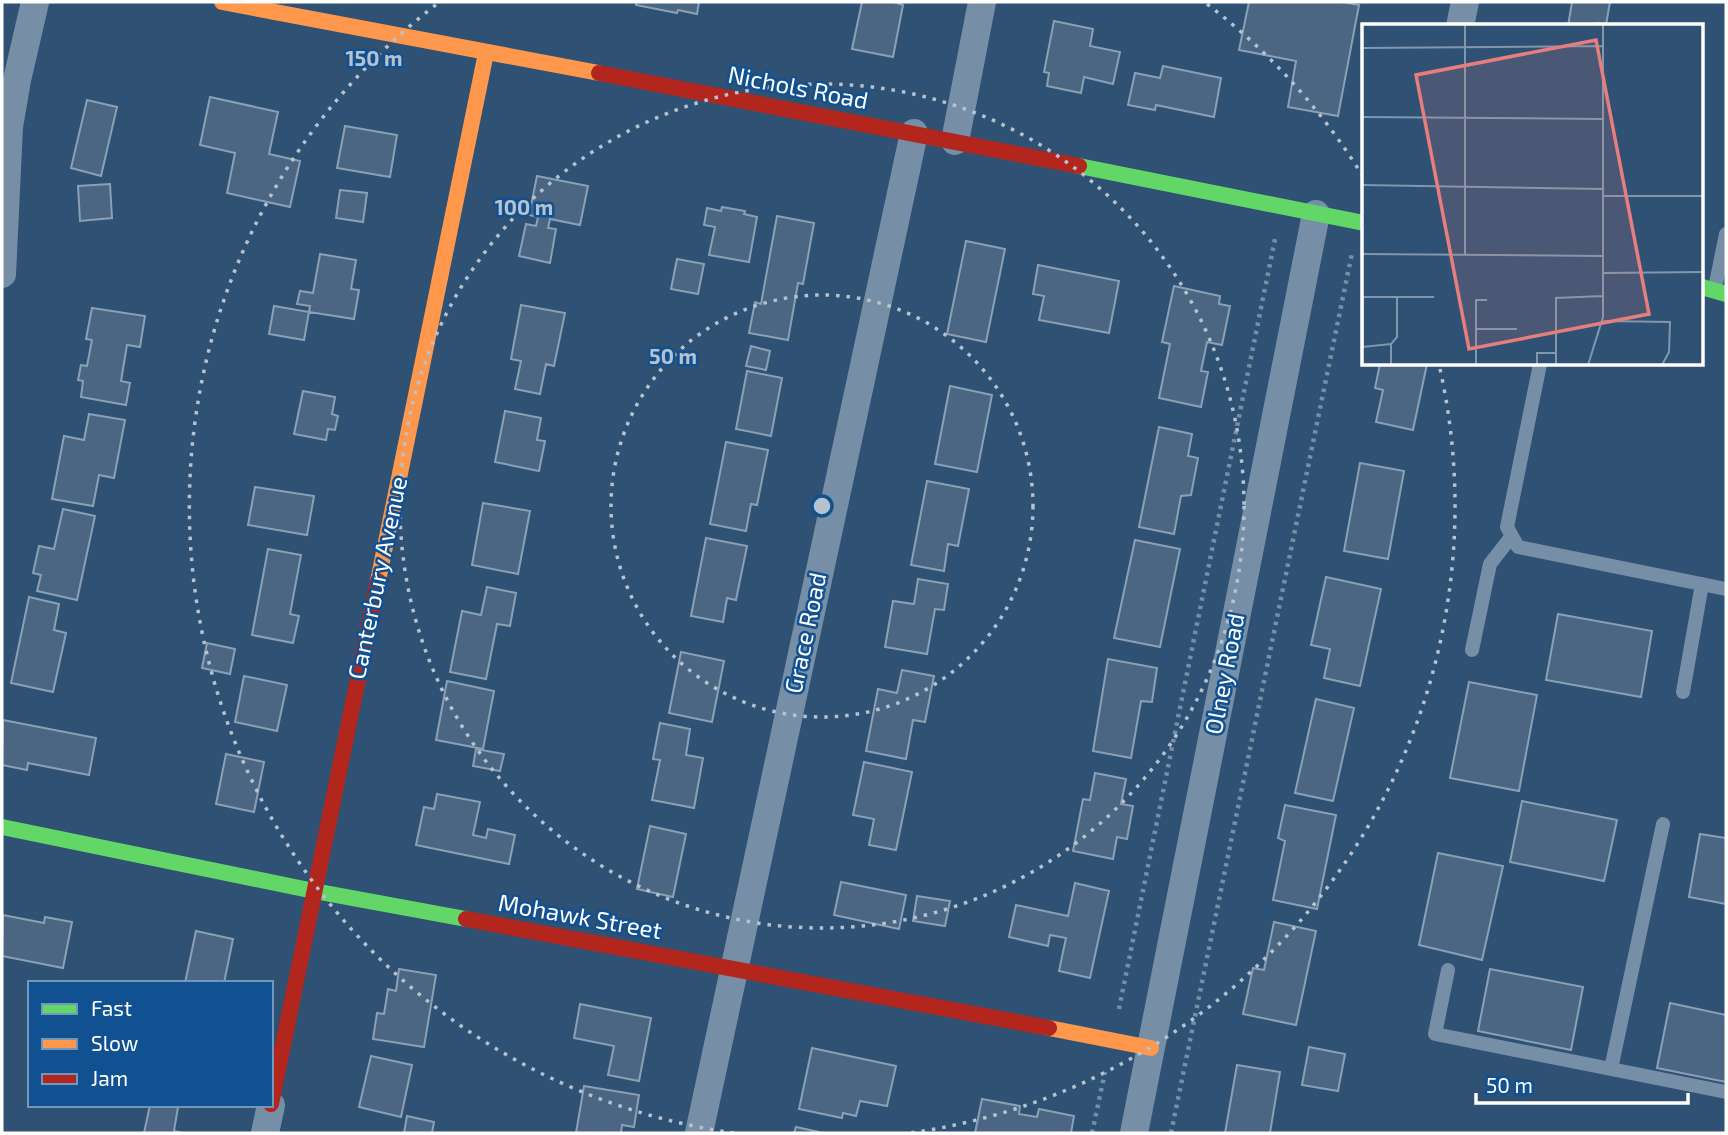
<svg xmlns="http://www.w3.org/2000/svg" width="1728" height="1135" font-family="'Exo 2',sans-serif">
<style>
.building{fill:#4a6682;stroke:#8ba0b5;stroke-width:2}
.lines{fill:none;stroke-linecap:round;stroke-linejoin:round}
.path{stroke:#768fa7;stroke-width:4.5;stroke-dasharray:3.5 5;stroke-linecap:butt}
.lane{stroke:#768fa7;stroke-width:14}
.street{stroke:#768fa7;stroke-width:28}
.fast{stroke:#63d668;stroke-width:16}
.slow{stroke:#ff974d;stroke-width:16}
.jam{stroke:#b3261e;stroke-width:16}
.ring{fill:none;stroke:#b6c2ce;stroke-width:3.5;stroke-dasharray:3.5 7}
.labels{text-anchor:middle;stroke-width:5;stroke-linejoin:round;paint-order:stroke}
.street-label{font-size:24px;fill:#fff;stroke:#125191}
.inset-road{fill:none;stroke:#8297ac;stroke-width:2}
.view{fill:#e67e7e;fill-opacity:0.15;stroke:#e67e7e;stroke-width:3.5}
.inset-edge{fill:none;stroke:#fff;stroke-width:3.5}
.centre{fill:#b6c2ce;stroke:#125191;stroke-width:3.5}
.ring-label{font-size:21px;text-anchor:middle;font-weight:bold;fill:#b6c2ce;stroke:#125191;stroke-width:5;stroke-linejoin:round;paint-order:stroke}
</style>
<rect width="100%" height="100%" fill="#2f5174"/>
<path class="building" d="M636 2H699L697 14 678 10 677 13 636 5Z
M862 2H894L903 5 893 57 852 49Z
M1249 2H1343L1359 5 1338 116 1288 107 1296 61 1239 50Z
M1572 2H1610L1606 25 1598 23V26H1568Z
M1054 21 1093 29 1090 46 1120 52 1113 84 1084 77 1081 93 1047 86 1049 73 1044 72Z
M1163 66 1221 78 1214 117 1156 105 1155 110 1128 105 1135 73 1160 78Z
M210 97 278 112 269 154 300 161 290 207 227 193 235 153 200 145Z
M87 100 117 107 101 176 71 168Z
M345 126 397 135 390 177 337 168Z
M537 176 588 186 580 225 550 219 548 228 556 229 550 263 519 256 526 224 536 226 538 217 529 215Z
M110 184 112 218 80 221 78 186Z
M340 190 367 193 363 222 336 218Z
M722 207 745 211 744 214 757 217 749 262 709 255 715 227 704 225 707 208 721 211Z
M777 216 814 223 803 284 798 283 788 340 749 333 755 302 761 304Z
M966 241 1005 249 986 342 947 334Z
M320 254 356 260 351 289 359 290 354 319 309 312 310 306 297 304 300 291 313 293Z
M677 259 704 264 698 294 671 289Z
M1038 265 1119 281 1109 333 1039 320 1044 296 1033 294Z
M1174 286 1220 296 1219 304 1230 306 1222 345 1207 342 1201 371 1208 372 1201 407 1159 398 1170 344 1162 342Z
M521 305 565 313 554 366 546 364 540 394 515 389 521 361 511 359Z
M274 306 309 312 304 340 269 334Z
M92 308 145 316 140 347 127 345 121 381 130 383 126 405 81 397 83 381 78 380 81 365 87 366 92 340 86 339Z
M751 346 770 351 766 370 746 366Z
M1380 364H1427L1413 430 1376 422 1383 390 1375 388Z
M747 371 782 378 771 436 736 429Z
M950 386 992 395 977 472 935 464Z
M303 391 335 397 332 414 338 416 335 430 328 429 326 440 294 434Z
M505 411 541 418 537 440 545 441 539 471 495 462Z
M89 414 125 420 114 478 99 475 93 506 52 499 64 436 84 440Z
M1159 427 1192 434 1188 456 1198 458 1191 495 1181 496 1174 534 1139 527Z
M726 442 768 450 757 505 751 504 746 531 710 524Z
M1360 463 1404 471 1388 559 1344 551Z
M927 481 969 489 958 546 948 544 944 571 911 565Z
M255 487 314 496 307 535 248 525Z
M483 503 530 511 518 574 472 565Z
M63 509 95 516 77 600 37 591 41 575 33 573 39 546 54 549Z
M706 538 747 546 736 600 727 598 723 622 691 616Z
M1135 540 1180 549 1160 647 1114 638Z
M268 549 301 555 290 614 299 616 293 643 252 635Z
M1326 577 1381 589 1360 686 1324 678 1330 649 1311 645Z
M918 579 948 584 944 610 935 609 927 654 885 647 893 601 914 604Z
M487 587 516 593 510 626 497 624 486 679 450 672 462 611 481 615Z
M29 597 59 604 54 630 66 633 53 692 11 683Z
M1558 614 1652 631 1641 697 1546 680Z
M207 643 235 649 230 674 202 668Z
M681 652 724 661 712 722 669 713Z
M1108 659 1157 668 1152 702 1141 701 1131 758 1093 751Z
M902 670 934 676 925 722 913 720 906 759 866 751 878 689 897 693Z
M244 676 287 685 277 731 235 722Z
M447 681 494 691 483 749 436 740Z
M1469 682 1537 695 1519 791 1450 778Z
M1316 699 1354 708 1333 801 1295 793Z
M3 720 96 738 89 775 28 763 27 770 2 765Z
M660 723 690 729 686 755 703 758 694 808 652 800 660 760 653 759Z
M476 749 504 754 500 771 473 766Z
M226 754 264 762 254 812 216 804Z
M864 762 912 772 896 850 869 845 874 819 853 815Z
M1095 773 1126 779 1121 804 1133 806 1127 839 1117 837 1113 859 1073 851 1083 799 1090 800Z
M437 794 480 802 473 835 486 838 488 829 515 835 509 864 416 845 424 807 434 809Z
M1522 801 1617 820 1604 881 1510 862Z
M1285 805 1336 815 1317 909 1273 900 1285 841 1278 838Z
M650 826 686 834 673 897 637 889Z
M1700 834 1726 838V904L1689 897Z
M1438 853 1503 866 1482 960 1419 945Z
M841 882 906 895 899 929 834 915Z
M1075 883 1109 891 1090 978 1059 971 1066 938 1050 935 1048 946 1009 937 1016 905 1068 916Z
M917 896 950 901 945 926 913 921Z
M3 915 44 923 45 917 72 922 63 968 2 956Z
M1274 922 1316 931 1296 1025 1243 1014 1253 968 1264 970Z
M196 931 233 939 224 983H185Z
M399 969 436 975 424 1047 373 1039 377 1013 384 1014 388 989 396 991Z
M1490 969 1583 987 1571 1050 1478 1031Z
M1670 1003 1726 1015V1082L1657 1068Z
M580 1004 651 1018 639 1081 608 1075 614 1046 574 1038Z
M1309 1047 1345 1054 1338 1091 1302 1085Z
M812 1048 896 1066 887 1106 860 1101 856 1116 843 1113 842 1118 799 1109Z
M371 1056 412 1065 401 1117 359 1107Z
M1237 1065 1280 1072 1270 1133H1225Z
M584 1086 639 1095 634 1127 622 1125 621 1133H576Z
M982 1099 1020 1106 1019 1114 1037 1117 1039 1109 1074 1116 1071 1133H975Z
M150 1105 178 1107 174 1131 184 1133H144Z
M407 1116 434 1122 432 1133H404Z
M796 1127 824 1133H794Z"/>
<g class="lines">
<path class="path" d="M1119 1009 1275 239
M1092 1133 1105 1072
M1171 1133 1352 253"/>
<path class="lane" d="M1715 288 1726 234
M1540 364 1507 527 1518 547 1726 589
M1472 650 1490 564 1511 537
M1683 692 1702 584
M1663 824 1611 1069 1726 1092
M1448 970 1435 1034 1611 1069"/>
<path class="street" d="M1460 26 1465 2
M955 141 982 2
M2 274 9 127 17 80 35 2
M265 1133 271 1105
M699 1133 914 133
M1134 1133 1316 214"/>
<path class="fast" d="M1079 166 1364 223
M1702 287 1726 294
M2 827 314 891 466 919"/>
<path class="slow" d="M222 2 599 73
M378 581 486 53
M1049 1028 1151 1048"/>
<path class="jam" d="M599 73 1079 166
M466 919 1049 1028
M271 1104 378 581"/>
</g>
<g class="ring">
<circle cx="822" cy="506" r="211"/>
<circle cx="822" cy="506" r="422"/>
<path d="M734 1133A633 633 0 0 1 437 4M1207 4A633 633 0 0 1 1362 175M1440 369A633 633 0 0 1 910 1133"/>
</g>
<g class="labels">
<g class="street-label">
<text transform="translate(798 88) rotate(11)" y="8">Nichols Road</text>
<text transform="translate(378 578) rotate(-78)" y="8">Canterbury Avenue</text>
<text transform="translate(806 633) rotate(-78)" y="8">Grace Road</text>
<text transform="translate(1225 674) rotate(-79)" y="8">Olney Road</text>
<text transform="translate(580 917) rotate(10)" y="8">Mohawk Street</text>
</g>
</g>
<g transform="translate(1362 24)">
<rect width="341" height="341" fill="#2f5174"/>
<path class="inset-road" d="M103 0V231M0 24 241 22M0 93 241 95M0 161 241 165M241 172H342M0 230 241 232M241 249 342 248M35 273H72M241 297 308 298 307 328 300 341M114 305V276H125M29 341V320L35 313V273H1V323L29 320M114 341V305H155M175 341V329H194M194 341V274L241 272M226 341 241 293V0"/>
<path class="view" d="M234 16 287 290 107 325 54 51Z"/>
<rect width="341" height="341" class="inset-edge"/>
</g>
<circle cx="822" cy="506" r="10" class="centre"/>
<g class="ring-label">
<text x="374" y="66">150 m</text>
<text x="524" y="215">100 m</text>
<text x="673" y="364">50 m</text>
</g>
<rect width="1728" height="1135" fill="none" stroke="#ffffff" stroke-width="7"/>
<rect x="28" y="981" width="245" height="126" fill="#125191" stroke="#7197bd" stroke-width="2"/>
<rect x="42" y="1004" width="35" height="10" fill="#63d668" stroke="#7197bd" stroke-width="2"/>
<text x="91" y="1016" font-size="21" fill="#ffffff">Fast</text>
<rect x="42" y="1039" width="35" height="10" fill="#ff974d" stroke="#7197bd" stroke-width="2"/>
<text x="91" y="1051" font-size="21" fill="#ffffff">Slow</text>
<rect x="42" y="1074" width="35" height="10" fill="#b3261e" stroke="#7197bd" stroke-width="2"/>
<text x="91" y="1086" font-size="21" fill="#ffffff">Jam</text>
<path d="M1476 1093v10h212v-10" fill="none" stroke="#ffffff" stroke-width="3.5"/>
<text x="1486" y="1093" font-size="21" fill="#ffffff" stroke="#125191" stroke-width="5" paint-order="stroke">50 m</text>
</svg>
